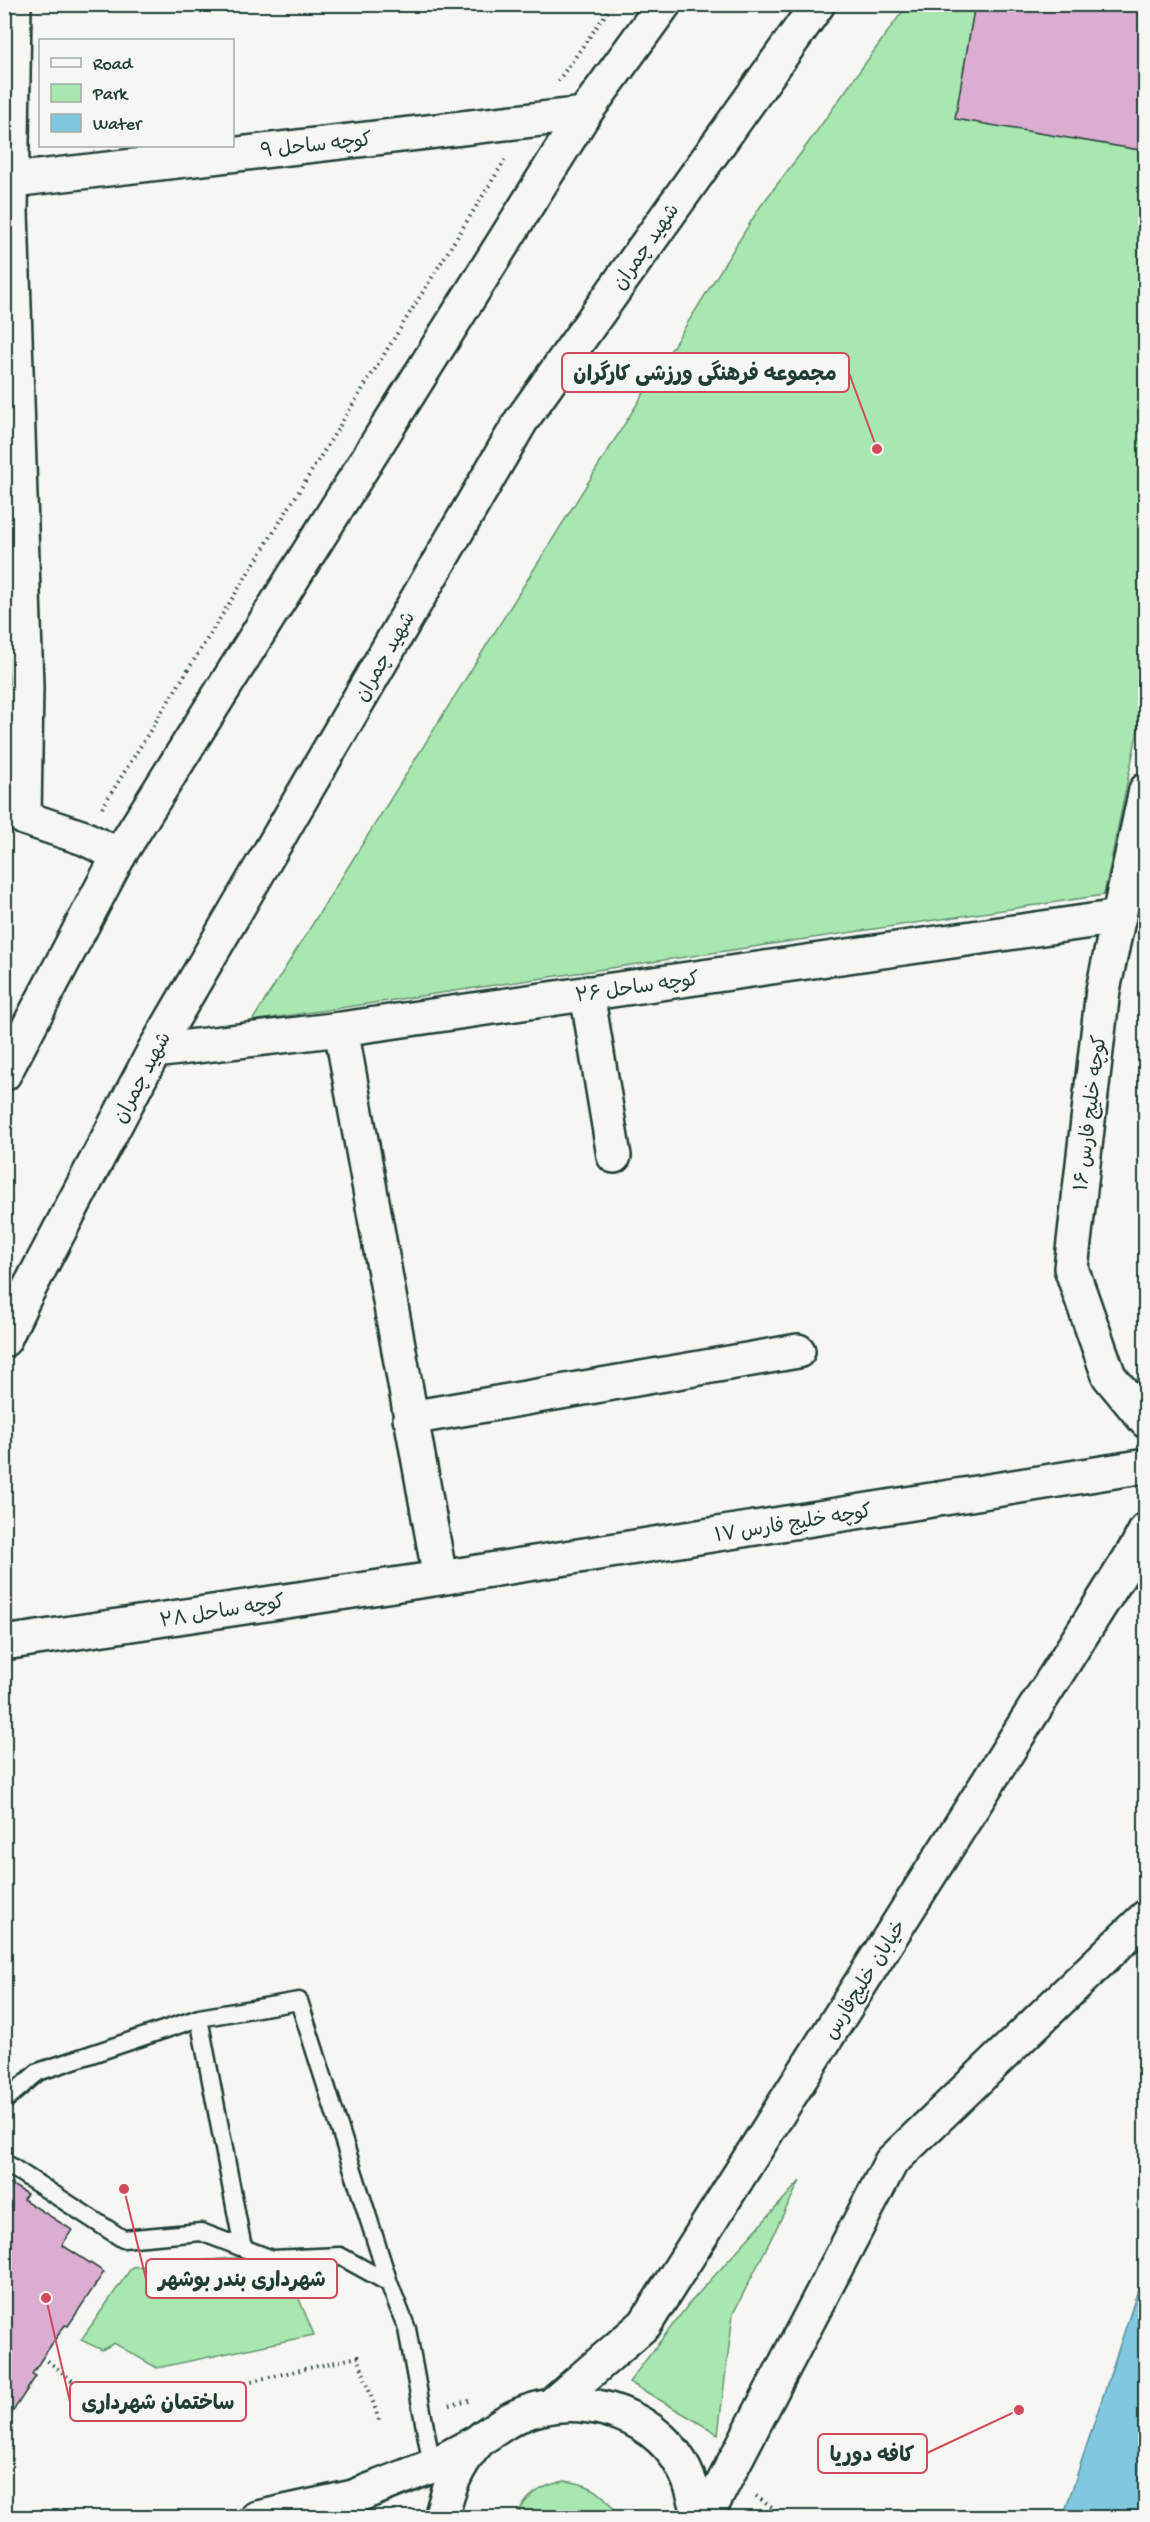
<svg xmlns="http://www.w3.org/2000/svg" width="1150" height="2522" font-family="'Gochi Hand','Playpen Sans Arabic',sans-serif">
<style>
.green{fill:#a8e7af;stroke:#649272;stroke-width:1.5}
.water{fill:#7fc8e0;stroke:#59909b;stroke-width:1.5}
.building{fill:#dbadd0;stroke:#1f3d34;stroke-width:1.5}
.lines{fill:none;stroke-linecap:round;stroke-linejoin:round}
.lane-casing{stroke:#1f3d34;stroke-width:21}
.street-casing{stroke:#1f3d34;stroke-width:38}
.secondary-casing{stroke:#1f3d34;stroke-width:38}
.primary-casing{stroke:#1f3d34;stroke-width:38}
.path{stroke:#1f3d34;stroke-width:4;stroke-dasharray:1.5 4.5;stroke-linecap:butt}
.lane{stroke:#f6f6f2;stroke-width:16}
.street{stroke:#f6f6f2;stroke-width:33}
.secondary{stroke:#f6f6f2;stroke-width:33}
.primary{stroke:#f6f6f2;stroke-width:33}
.labels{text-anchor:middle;stroke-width:5;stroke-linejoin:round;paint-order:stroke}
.street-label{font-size:20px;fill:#1f3d34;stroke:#f6f6f2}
.leader{fill:none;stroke:#d1495b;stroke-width:2}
.callout-dot{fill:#d1495b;stroke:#f6f6f2;stroke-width:2}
.callout{fill:#f6f6f2;stroke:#d1495b;stroke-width:2}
.callout-label{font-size:21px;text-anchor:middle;font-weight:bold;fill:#1f3d34}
</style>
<rect width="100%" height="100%" fill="#f6f6f2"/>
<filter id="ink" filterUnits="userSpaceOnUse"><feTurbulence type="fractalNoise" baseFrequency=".0167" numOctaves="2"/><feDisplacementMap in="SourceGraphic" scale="12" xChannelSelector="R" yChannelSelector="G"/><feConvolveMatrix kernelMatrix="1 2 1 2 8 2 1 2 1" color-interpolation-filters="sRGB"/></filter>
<g filter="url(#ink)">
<path class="green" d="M907 5H1145L1146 691 1104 895 252 1021 760 207 801 153Z
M800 2181 733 2314 718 2434 629 2382 688 2305Z
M243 2257 287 2270 314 2335 157 2368 114 2343 102 2350 81 2340 132 2267Z
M565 2481C591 2484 606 2493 618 2517H517C525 2495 542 2485 565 2481Z"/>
<path class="water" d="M1145 2269V2517H1063Z"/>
<path class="building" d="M975 4H1146V151L955 119Z
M4 2180 27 2194 23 2199 72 2230 62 2245 104 2272 68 2326 65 2325 43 2357 32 2374 36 2376 4 2425Z"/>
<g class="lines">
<g class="lane-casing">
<path id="lane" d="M199 2018 243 2248
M4 2101 38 2072 199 2018 299 2001 389 2283 407 2329 432 2466
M4 2162 123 2239 201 2232 272 2259 340 2256 389 2283"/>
</g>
<g class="street-casing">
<path id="street" d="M14 4 11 211 26 686 24 818 84 838 119 855
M12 180 584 114
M1146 790 1103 990 1071 1268 1109 1376 1146 1421
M587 993 614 1156
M341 1029 440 1578
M154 1051 341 1029 1119 917
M410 1418 798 1351
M4 1643 440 1578 1146 1466"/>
</g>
<g class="secondary-casing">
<path id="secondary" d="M4 1074 119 855 584 114 664 4
M4 1340 23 1300 154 1051 521 421 818 4
M257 2518 353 2497 432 2466 477 2442"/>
</g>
<g class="primary-casing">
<path id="primary" d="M553 2404 645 2324 1137 1547 1146 1530
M441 2518C449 2488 455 2468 476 2444 481 2437 491 2432 498 2427 549 2391 626 2399 669 2447 687 2467 694 2492 700 2518
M705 2518 891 2162 1146 1917"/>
</g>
<path class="path" d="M558 81 613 4
M102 808 505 160
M43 2357 80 2387 172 2399 358 2357 380 2423
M450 2405 469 2401
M756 2496 785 2518"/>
<use href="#lane" class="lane"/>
<use href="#street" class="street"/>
<use href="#secondary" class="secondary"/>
<use href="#primary" class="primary"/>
</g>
</g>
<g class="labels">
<g class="street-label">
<text transform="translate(316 144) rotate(-6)" y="7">کوچه ساحل ۹</text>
<text transform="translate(645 246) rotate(-55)" y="7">شهید چمران</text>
<text transform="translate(384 656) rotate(-60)" y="7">شهید چمران</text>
<text transform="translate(637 986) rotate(-8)" y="7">کوچه ساحل ۲۶</text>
<text transform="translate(141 1077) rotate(-62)" y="7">شهید چمران</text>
<text transform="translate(1089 1113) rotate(-83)" y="7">کوچه خلیج فارس ۱۶</text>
<text transform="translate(793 1522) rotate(-9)" y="7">کوچه خلیج فارس ۱۷</text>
<text transform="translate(222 1610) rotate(-9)" y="7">کوچه ساحل ۲۸</text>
<text transform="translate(864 1979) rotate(-58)" y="7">خیابان خلیج‌فارس</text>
</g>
</g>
<path class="leader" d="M877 449L849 373M124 2189L146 2279M46 2298L70 2402M1019 2410L927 2453"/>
<g class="callout-dot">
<circle cx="877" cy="449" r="6"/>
<circle cx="124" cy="2189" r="6"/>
<circle cx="46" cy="2298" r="6"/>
<circle cx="1019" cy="2410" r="6"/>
</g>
<g class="callout">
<rect x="562" y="353" width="287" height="39" rx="6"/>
<rect x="146" y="2259" width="191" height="39" rx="6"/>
<rect x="70" y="2382" width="176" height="39" rx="6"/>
<rect x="818" y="2434" width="109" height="39" rx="6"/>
</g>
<g class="callout-label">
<text x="705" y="380">مجموعه فرهنگی ورزشی کارگران</text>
<text x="242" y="2286">شهرداری بندر بوشهر</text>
<text x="158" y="2409">ساختمان شهرداری</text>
<text x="872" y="2461">کافه دوریا</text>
</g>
<rect width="1150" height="2522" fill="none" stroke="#f6f6f2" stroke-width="24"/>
<rect x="12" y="12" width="1126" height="2498" fill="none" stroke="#1f3d34" stroke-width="2" filter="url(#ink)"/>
<rect x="39" y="39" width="195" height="108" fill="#f6f6f2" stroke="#a0aca6" stroke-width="1.5"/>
<rect x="51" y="58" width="30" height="9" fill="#f6f6f2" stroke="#a0aca6" stroke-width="1.5"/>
<text x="93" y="69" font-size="18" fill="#1f3d34">Road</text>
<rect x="51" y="84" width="30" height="18" fill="#a8e7af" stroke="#a0aca6" stroke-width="1.5"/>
<text x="93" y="99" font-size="18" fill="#1f3d34">Park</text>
<rect x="51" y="114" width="30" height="18" fill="#7fc8e0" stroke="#a0aca6" stroke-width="1.5"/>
<text x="93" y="129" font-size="18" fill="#1f3d34">Water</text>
</svg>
